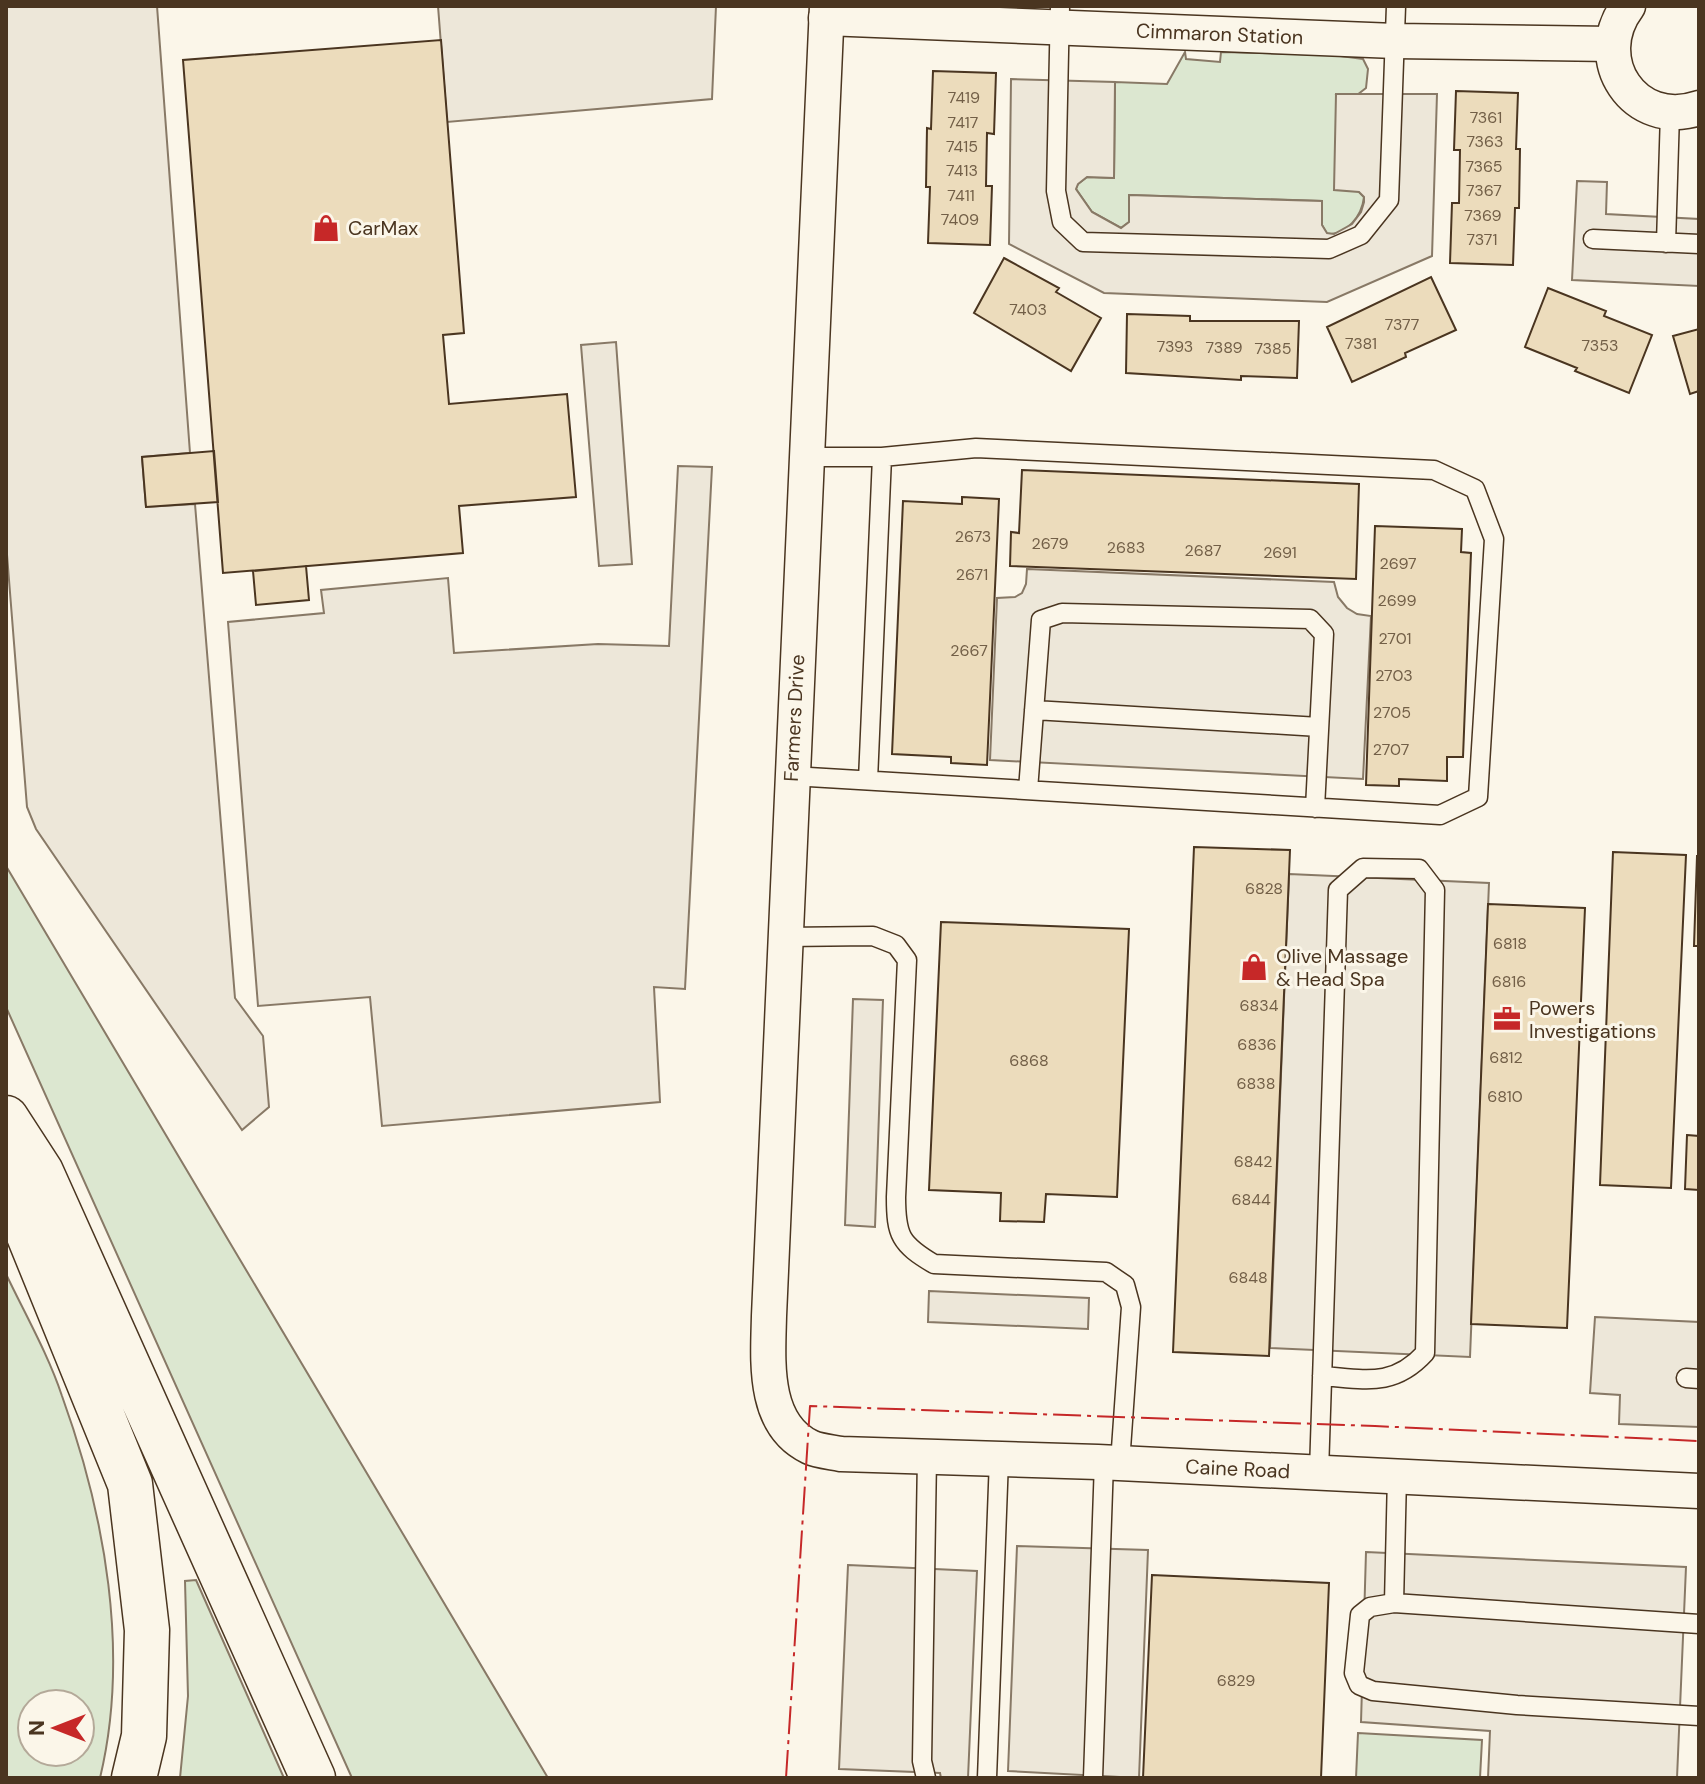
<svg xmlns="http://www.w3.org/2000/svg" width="1705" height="1784" font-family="'DM Sans',sans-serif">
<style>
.green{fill:#dce7d0;stroke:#887966;stroke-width:2;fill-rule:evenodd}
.parking{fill:#ede7d9;stroke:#887966;stroke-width:2}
.building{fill:#ecdcbc;stroke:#4a3520;stroke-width:2}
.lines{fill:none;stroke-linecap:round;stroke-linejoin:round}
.lane-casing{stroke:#4a3520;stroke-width:21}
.street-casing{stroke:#4a3520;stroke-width:37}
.highway-casing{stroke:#4a3520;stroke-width:47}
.lane{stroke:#fbf6e9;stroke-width:18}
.street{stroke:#fbf6e9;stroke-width:34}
.highway{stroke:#fbf6e9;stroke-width:44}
.power{stroke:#c62828;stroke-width:2;stroke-dasharray:28 6 4 6;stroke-linecap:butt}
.labels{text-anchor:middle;stroke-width:6;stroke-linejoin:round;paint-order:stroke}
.number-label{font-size:16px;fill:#725f47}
.street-label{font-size:20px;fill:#4a3520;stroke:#fbf6e9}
.poi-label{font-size:20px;fill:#4a3520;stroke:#fbf6e9;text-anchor:start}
</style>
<rect width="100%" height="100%" fill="#fbf6e9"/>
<path class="green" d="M1185 52 1186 59 1220 62 1221 52 1333 55 1363 59 1368 69 1366 88 1357 95H1336L1359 192 1364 197C1362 215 1347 236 1327 234L1322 225V201L1130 195 1129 222 1121 228 1092 212 1076 189 1078 184 1087 177 1114 178 1115 82 1167 84Z
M6 866 548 1778H352L6 1007Z
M6 1274C25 1314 48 1354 62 1396 105 1515 130 1653 100 1778H6ZM32 1704H80V1752H32Z
M196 1580 284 1778H180L188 1696 185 1581Z
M1358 1733 1482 1740 1480 1778H1356Z"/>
<path class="parking" d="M6 6H157L190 453 142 457 146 507 195 504 235 998 263 1036 269 1107 242 1130 36 829 27 807 6 542Z
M438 6H716L712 99 447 122Z
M1011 79 1115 82 1114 178 1087 177 1078 184 1076 189 1092 212 1121 228 1129 222V195L1322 201V225L1327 233 1334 234 1352 224 1361 212 1364 202V197L1359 192 1334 190 1336 94H1437L1432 256 1327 302 1104 293 1009 244Z
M1577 181 1607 182 1606 214 1699 219V286L1572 280Z
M616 342 632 564 599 566 581 345Z
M678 466 712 467 685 989 654 987 660 1102 382 1126 370 997 258 1006 228 622 324 613 321 590 448 578 454 653 598 644 669 646Z
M1027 569 1334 582 1338 597 1347 608 1357 614 1371 616 1363 779 990 760 997 598 1015 597 1022 593 1026 584Z
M1289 874 1489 883 1470 1357 1270 1348Z
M853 999 883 1000 875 1227 845 1225Z
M929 1291 1089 1298 1088 1329 928 1322Z
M1595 1317 1699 1322V1427L1619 1424 1620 1395 1590 1393Z
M1017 1546 1148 1550 1139 1778 1008 1771Z
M1366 1552 1686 1567 1677 1778H1488L1490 1731 1361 1722Z
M848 1565 977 1571 968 1778H941L940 1773 839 1769Z"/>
<path class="building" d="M441 40 464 333 443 335 449 404 567 394 576 497 459 506 463 553 223 573 183 60Z
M933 71 996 73 994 134 987 133 986 186H992L990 245 928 243 930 187H926L927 128 931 129Z
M1456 91 1518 93 1516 149H1520L1519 208H1515L1513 265 1450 263 1452 203H1459L1460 150H1454Z
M1004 258 1059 288 1056 292 1101 318 1071 371 974 313Z
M1431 277 1456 330 1405 353 1406 357 1352 382 1327 327Z
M1548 288 1606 311 1604 316 1652 335 1629 393 1575 371 1577 368 1525 347Z
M1127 314 1190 316V321H1299L1297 378 1241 376V380L1126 373Z
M1699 329V391L1690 394 1673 336Z
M214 451 218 502 146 507 142 457Z
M1022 470 1359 484 1356 579 1010 566 1011 532 1019 533Z
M962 497 999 499 987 765 951 763V757L892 754 903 501 962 504Z
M1375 526 1462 529 1461 552 1471 553 1463 757H1447V781L1399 779V786L1366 785Z
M306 566 309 600 256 605 253 571Z
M1194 847 1290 850 1269 1356 1173 1352Z
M1613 852 1686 855 1671 1188 1600 1185Z
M1697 856H1699V946H1694Z
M1488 904 1585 908 1567 1328 1471 1324Z
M941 922 1129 929 1117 1197 1046 1194 1044 1222 1000 1221 1001 1193 929 1190Z
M1687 1135 1699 1136V1190L1685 1189Z
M1152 1575 1329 1583 1321 1778H1143Z"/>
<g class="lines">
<g class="lane-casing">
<path id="lane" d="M1060 6 1056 191 1062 222 1083 242 1329 249 1361 235 1389 200 1396 6
M1593 239 1699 244
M1666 243 1670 113
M1034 710 1319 727
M792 776 1440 815 1478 797 1494 539 1475 489 1434 470 976 448 882 457H806
M868 780 882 457
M1028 790 1041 620 1062 613 1310 619 1324 634 1315 808
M784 937 873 936 896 945 907 960 896 1197C896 1235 900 1244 934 1264L1106 1272 1125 1285 1131 1307 1120 1463
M1686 1378 1699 1379
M1319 1472 1338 890 1363 868 1419 869 1435 890 1425 1353C1393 1388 1364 1379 1322 1376
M1397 1476 1394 1603 1699 1624
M1394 1603 1370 1607 1360 1615 1354 1673 1359 1685 1373 1691 1517 1705 1699 1716
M926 1778 922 1761 927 1457
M987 1778 999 1459
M1093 1778 1104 1462"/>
</g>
<g class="street-casing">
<g id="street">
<path id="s1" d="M827 6 769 1316C768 1360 762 1424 810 1447 818 1451 831 1452 841 1454L1098 1462 1699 1491"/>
<path d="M1628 6C1588 59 1634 130 1699 108"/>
<path id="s2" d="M826 18 1395 41 1612 44"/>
</g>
</g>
<g class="highway-casing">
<path id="highway" d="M6 1118 41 1172 313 1778
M6 1179 130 1484 147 1630 144 1736 134 1778"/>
</g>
<use href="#lane" class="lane"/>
<use href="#street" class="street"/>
<use href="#highway" class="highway"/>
<path class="power" d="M786 1778 810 1406 1375 1426 1699 1441"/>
</g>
<defs>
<g id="shop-bare" transform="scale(2.16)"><path d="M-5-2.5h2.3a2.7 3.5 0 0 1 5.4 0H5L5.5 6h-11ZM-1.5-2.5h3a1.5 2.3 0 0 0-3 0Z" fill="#c62828" stroke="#fbf6e9" stroke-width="2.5" paint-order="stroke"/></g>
<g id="office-bare" transform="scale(2.16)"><path d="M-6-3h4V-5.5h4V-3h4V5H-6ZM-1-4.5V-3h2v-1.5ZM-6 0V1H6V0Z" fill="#c62828" stroke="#fbf6e9" stroke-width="2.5" paint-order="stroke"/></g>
</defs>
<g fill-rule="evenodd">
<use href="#shop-bare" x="326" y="228"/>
<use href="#shop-bare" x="1254" y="967"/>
<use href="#office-bare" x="1507" y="1019"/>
</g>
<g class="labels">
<g class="number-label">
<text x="964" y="103">7419</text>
<text x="1486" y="123">7361</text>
<text x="963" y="128">7417</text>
<text x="1485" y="147">7363</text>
<text x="962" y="152">7415</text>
<text x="1484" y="172">7365</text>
<text x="962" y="176">7413</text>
<text x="1484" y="196">7367</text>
<text x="961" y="201">7411</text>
<text x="1483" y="221">7369</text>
<text x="960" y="225">7409</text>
<text x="1482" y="245">7371</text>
<text x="1028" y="315">7403</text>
<text x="1402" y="330">7377</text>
<text x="1361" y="349">7381</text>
<text x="1600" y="351">7353</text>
<text x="1175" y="352">7393</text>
<text x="1224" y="353">7389</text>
<text x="1273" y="354">7385</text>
<text x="973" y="542">2673</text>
<text x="1050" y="549">2679</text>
<text x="1126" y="553">2683</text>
<text x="1203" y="556">2687</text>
<text x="1280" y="558">2691</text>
<text x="1398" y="569">2697</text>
<text x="972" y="580">2671</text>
<text x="1397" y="606">2699</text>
<text x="1395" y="644">2701</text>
<text x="969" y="656">2667</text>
<text x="1394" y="681">2703</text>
<text x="1392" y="718">2705</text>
<text x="1391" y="755">2707</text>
<text x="1264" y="894">6828</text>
<text x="1510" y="949">6818</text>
<text x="1509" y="987">6816</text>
<text x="1259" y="1011">6834</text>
<text x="1257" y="1050">6836</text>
<text x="1506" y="1063">6812</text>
<text x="1029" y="1066">6868</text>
<text x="1256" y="1089">6838</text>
<text x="1505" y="1102">6810</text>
<text x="1253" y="1167">6842</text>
<text x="1251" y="1205">6844</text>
<text x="1248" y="1283">6848</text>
<text x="1236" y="1686">6829</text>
</g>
<g class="street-label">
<text dy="7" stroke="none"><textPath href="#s2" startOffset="394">Cimmaron Station</textPath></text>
<text transform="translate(794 718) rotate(-87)" y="7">Farmers Drive</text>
<text dy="7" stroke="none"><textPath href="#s1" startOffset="1886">Caine Road</textPath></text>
</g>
<g class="poi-label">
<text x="348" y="235">CarMax</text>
<text x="1276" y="963">Olive Massage<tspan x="1276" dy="23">&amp; Head Spa</tspan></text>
<text x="1529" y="1015">Powers<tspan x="1529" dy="23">Investigations</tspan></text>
</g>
</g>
<rect width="1705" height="1784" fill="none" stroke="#4a3520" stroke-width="16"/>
<g transform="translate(56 1728) rotate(270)"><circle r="38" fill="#fbf6e9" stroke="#b4a999" stroke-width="2"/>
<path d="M0-6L14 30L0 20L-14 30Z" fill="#c62828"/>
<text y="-12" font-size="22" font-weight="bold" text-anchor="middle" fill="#4a3520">N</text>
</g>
</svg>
